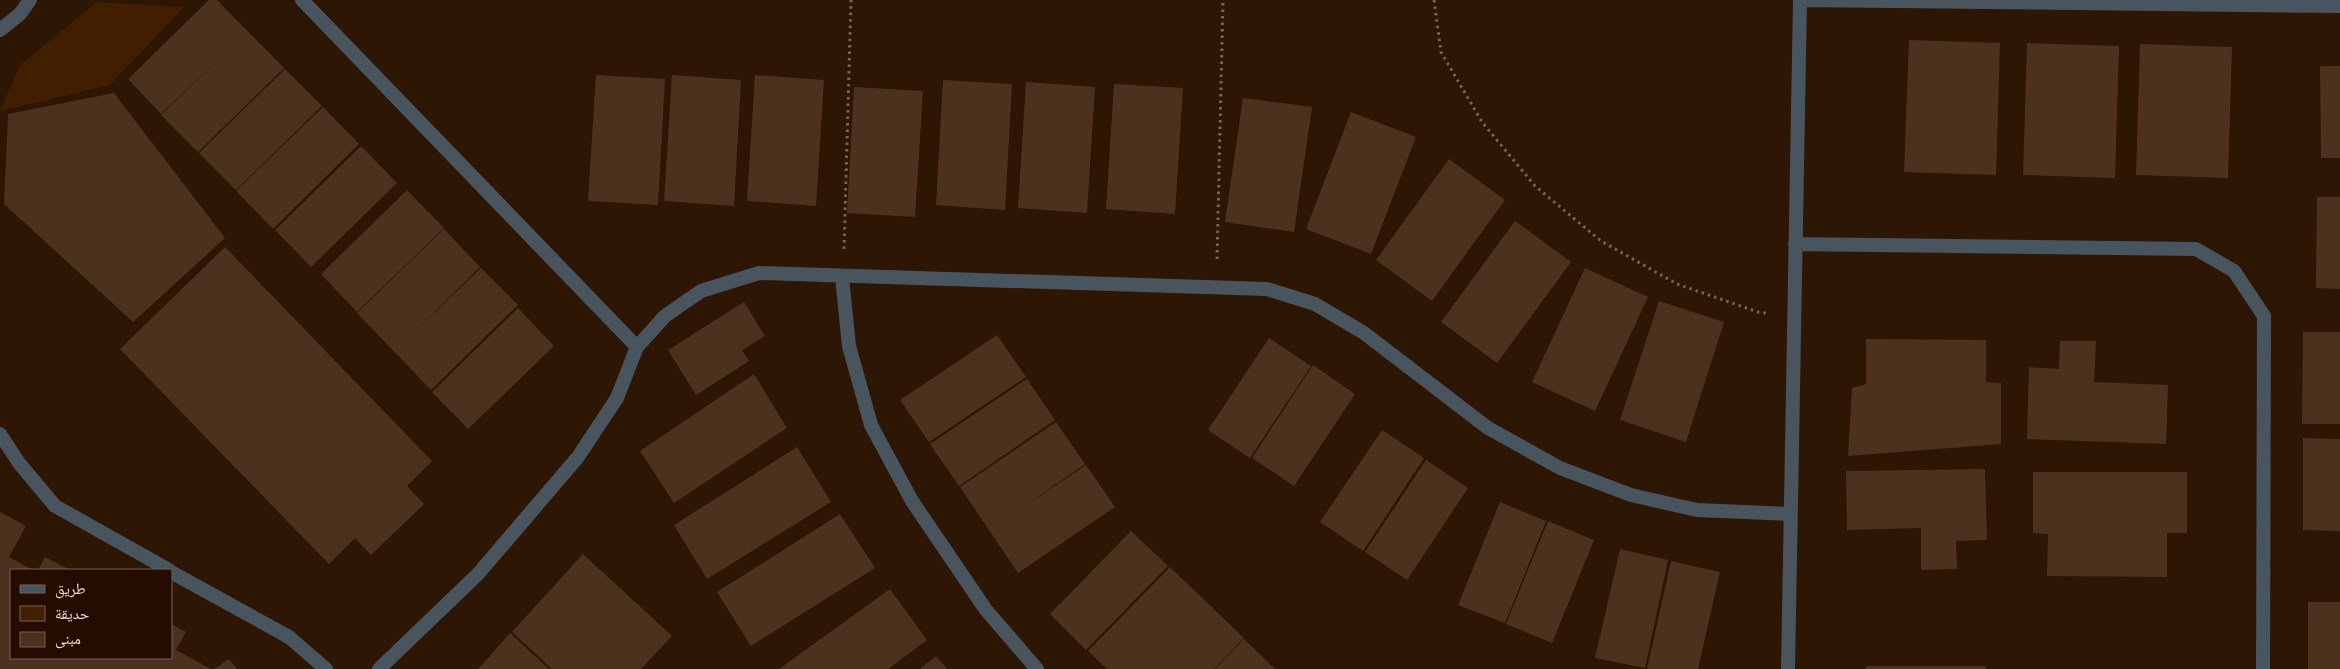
<svg xmlns="http://www.w3.org/2000/svg" width="2340" height="669" font-family="Commissioner,'Noto Naskh Arabic',sans-serif">
<style>
.green{fill:#421e00}
.building{fill:#4c321e}
.lines{fill:none;stroke-linecap:round;stroke-linejoin:round}
.path{stroke:#796454;stroke-width:3;stroke-dasharray:2.5 4;stroke-linecap:butt}
.pedestrian{stroke:#48555e;stroke-width:14}
.minor{stroke:#48555e;stroke-width:14}
</style>
<rect width="100%" height="100%" fill="#2e1604"/>
<path class="green" d="M97 2 184 7 110 85 0 111 20 65Z"/>
<path class="building" d="M209 0H217L284 68 198 152 161 115 227 51 161 114 128 79Z
M1909 40 2000 43 1996 175 1904 172Z
M2027 43 2119 46 2115 178 2023 175Z
M2140 44 2232 47 2228 178 2136 175Z
M2320 66H2340V158H2321Z
M285 69 322 106 236 190 199 153Z
M596 75 665 79 658 205 588 201Z
M672 75 741 80 734 206 664 201Z
M755 75 824 80 816 206 747 201Z
M943 80 1012 84 1005 210 936 205Z
M1026 82 1095 87 1087 213 1018 208Z
M1114 84 1183 88 1175 214 1106 209Z
M854 87 923 91 915 217 847 213Z
M114 93 225 238 133 322 4 204 8 114Z
M1243 98 1312 107 1294 232 1225 222Z
M323 107 359 144 273 229 236 191Z
M1351 112 1416 137 1371 254 1306 229Z
M361 146 397 183 311 267 275 230Z
M1449 159 1505 200 1432 301 1376 260Z
M407 190 444 228 357 312 321 274Z
M2317 197H2340V289L2316 288Z
M1515 221 1571 262 1497 363 1441 322Z
M444 229 480 267 413 333 481 268 518 305 431 390 357 313Z
M225 247 432 461 407 486 424 504 371 555 355 538 329 564 120 349Z
M1585 268 1648 297 1595 411 1532 382Z
M1659 301 1724 322 1686 442 1620 420Z
M744 302 765 336 742 350 749 361 696 395 668 350Z
M518 308 554 346 468 429 432 392Z
M2303 332H2340V424H2302Z
M997 335 1026 377 929 442 900 400Z
M1269 338 1311 366 1250 458 1208 430Z
M1866 339 1986 340V382L2001 383V444L1848 456 1852 388 1866 384Z
M2060 341H2096L2094 382 2168 385 2166 444 2027 439 2029 367 2059 369Z
M1313 365 1355 394 1294 486 1252 458Z
M754 374 787 428 674 503 640 451Z
M1027 379 1055 420 959 486 930 444Z
M1056 422 1085 464 1019 510 1086 465 1115 507 1018 573 960 487Z
M1382 430 1424 458 1363 551 1320 522Z
M2303 438 2340 439V531L2303 530Z
M797 447 831 502 707 579 674 525Z
M1426 460 1468 488 1407 580 1365 552Z
M1985 469 1987 540 1956 541 1957 569 1921 570V528L1847 530 1846 471Z
M2033 472H2187V533H2167V577L2047 576 2048 534 2033 533Z
M1500 502 1546 521 1505 623 1458 605Z
M0 512 26 526 9 557 33 570H11V658H171V624L186 632 176 650 211 669H0Z
M840 514 875 568 751 646 717 592Z
M1548 521 1594 540 1552 643 1506 624Z
M1131 531 1168 566 1086 650 1050 614Z
M1620 549 1668 560 1645 668 1595 658Z
M583 554 672 636 641 669H552L512 632Z
M45 557 70 570H38Z
M1671 561 1720 572 1698 669H1647Z
M1170 567 1244 638 1214 669H1107L1088 651Z
M890 589 927 640 888 669H779Z
M2308 602H2340V669H2308Z
M510 633 549 669H478Z
M1244 639 1275 669H1215Z
M936 656 947 669H920Z
M229 659 237 669H214Z
M1866 666H1986V669H1866Z"/>
<g class="lines">
<path class="path" d="M1434 0 1441 52 1482 122 1535 186 1601 241 1677 284 1758 312 1766 313
M844 249 851 0
M1217 259 1223 0"/>
<path class="pedestrian" d="M0 434 19 463 55 506 169 570
M171 572 289 637 326 669"/>
<path class="minor" d="M302 0 637 347
M1800 0 2340 6
M0 30 20 14 30 0
M1795 244 2196 249 2234 271 2264 316 2263 669
M842 277 849 346 871 425 912 501 986 610 1037 669
M379 669 478 574 578 457 617 398 637 347 665 316 701 291 759 273 1267 289 1315 304 1364 333 1488 428 1560 468 1631 495 1697 510 1791 514
M1788 669 1800 0"/>
</g>
<rect x="10" y="569" width="162" height="90" fill="#240d00" stroke="#756054"/>
<rect x="20" y="585" width="25" height="8" fill="#48555e" stroke="#756054"/>
<text x="55" y="594" font-size="15" fill="#eeddd1">طريق</text>
<rect x="20" y="606" width="25" height="15" fill="#421e00" stroke="#756054"/>
<text x="55" y="619" font-size="15" fill="#eeddd1">حديقة</text>
<rect x="20" y="632" width="25" height="15" fill="#4c321e" stroke="#756054"/>
<text x="55" y="644" font-size="15" fill="#eeddd1">مبنى</text>
</svg>
